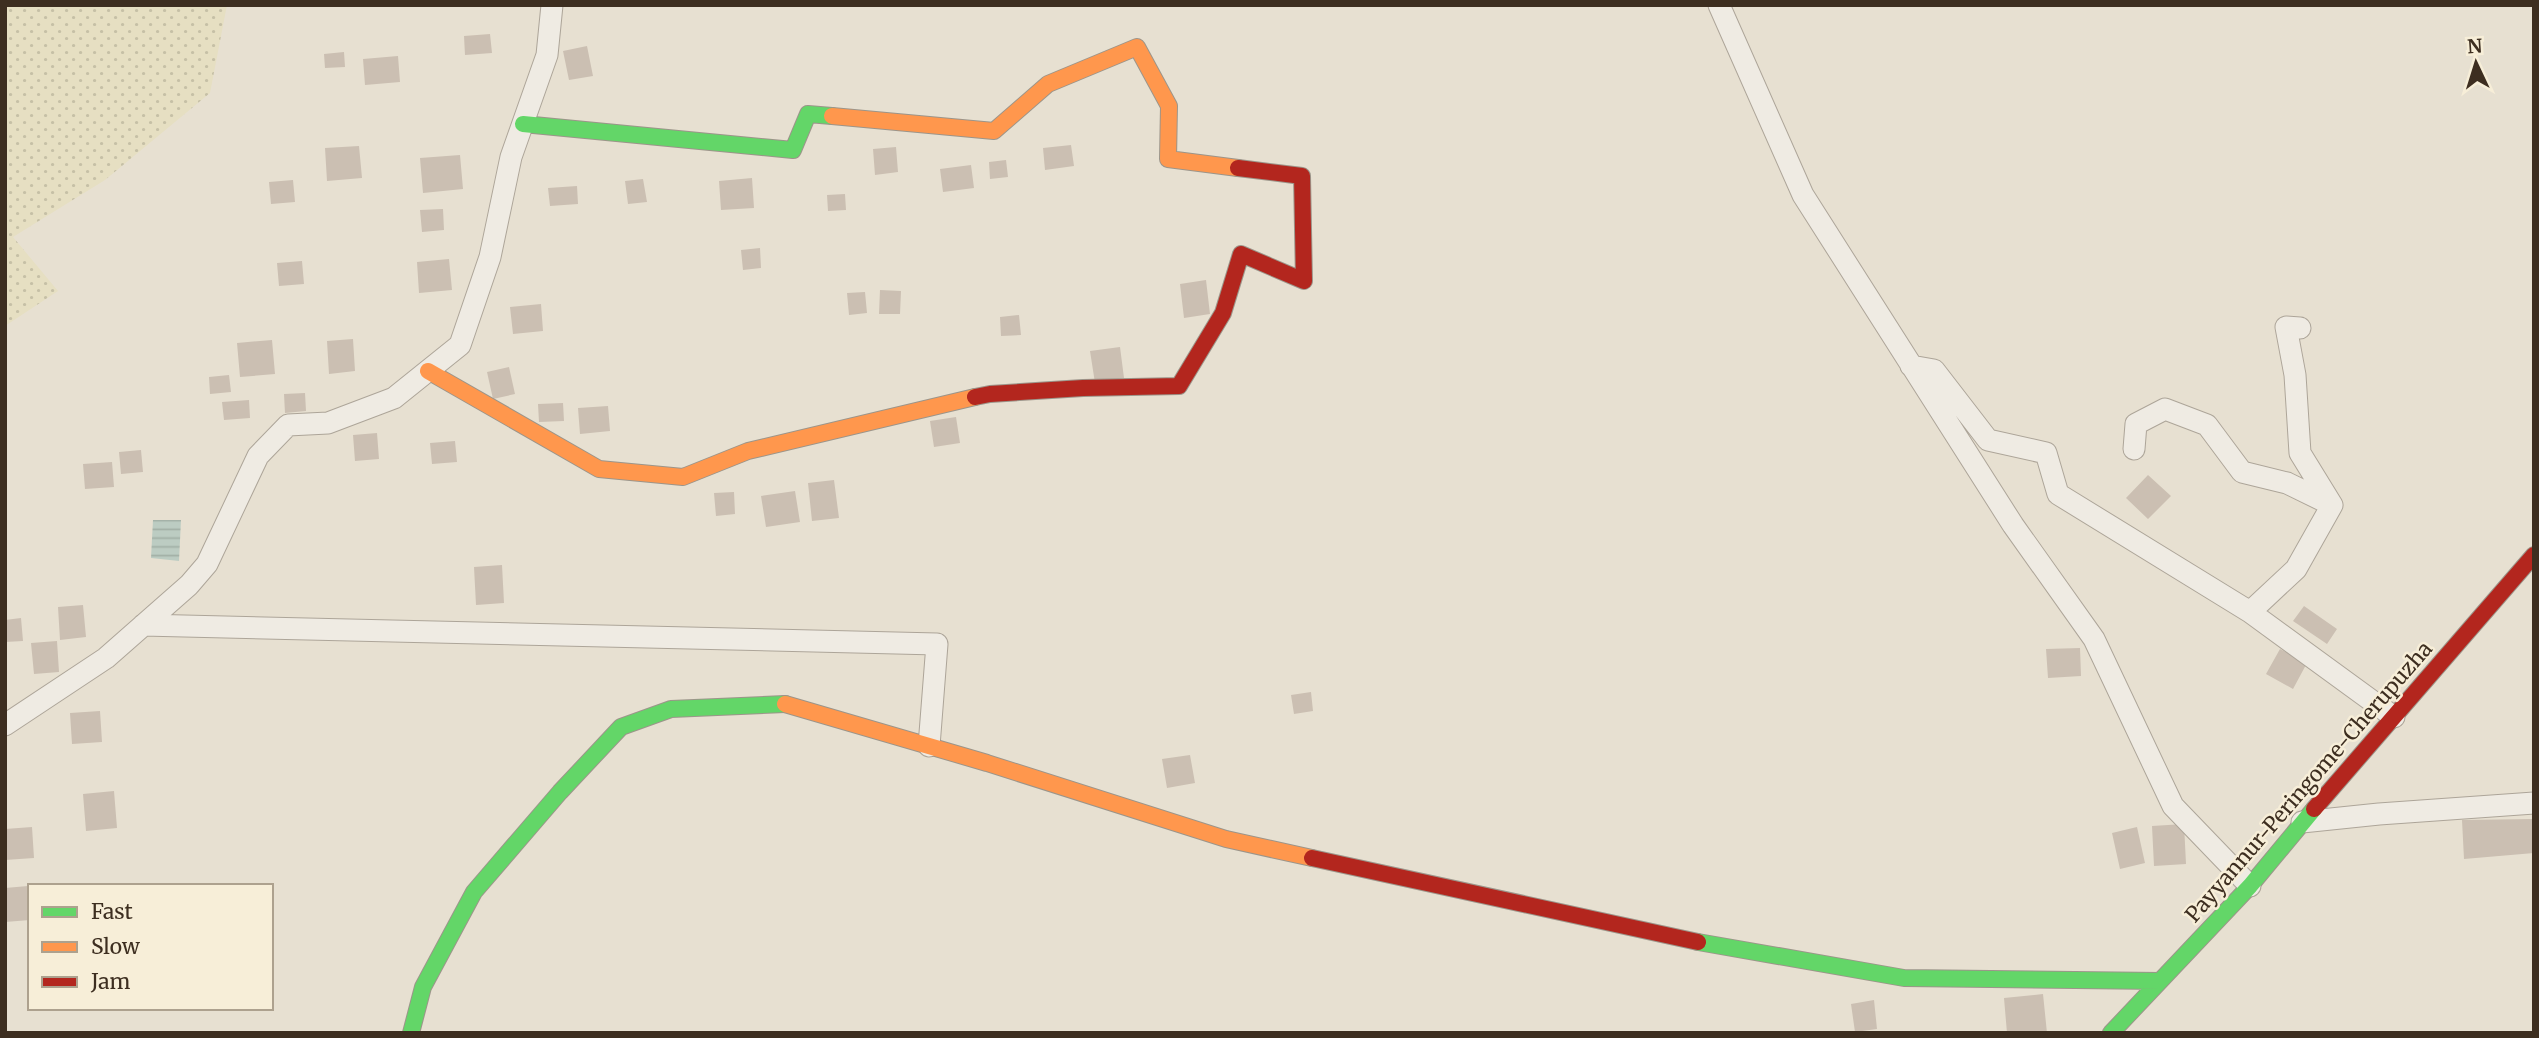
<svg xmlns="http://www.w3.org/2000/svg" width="2539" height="1038" font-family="Merriweather,serif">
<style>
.farmland{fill:url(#farmland-dots)}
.water{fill:url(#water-rules)}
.building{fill:#cbbfb2}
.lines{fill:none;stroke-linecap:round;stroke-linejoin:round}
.street-casing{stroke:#ada599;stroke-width:23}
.fast-casing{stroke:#9c958a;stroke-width:18}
.slow-casing{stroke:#9c958a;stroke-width:18}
.jam-casing{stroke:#9c958a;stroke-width:18}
.street{stroke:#efebe3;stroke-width:21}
.fast{stroke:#63d668;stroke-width:16}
.slow{stroke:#ff974d;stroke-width:16}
.jam{stroke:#b3261e;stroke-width:16}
.labels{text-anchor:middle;stroke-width:5;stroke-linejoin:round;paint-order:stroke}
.street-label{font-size:21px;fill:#3d2e20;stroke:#f7eed8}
</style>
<defs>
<pattern id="farmland-dots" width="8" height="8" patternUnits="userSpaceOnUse" patternTransform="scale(1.75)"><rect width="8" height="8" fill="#e6dfc2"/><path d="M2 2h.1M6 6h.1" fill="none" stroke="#c6c0a6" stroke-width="1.8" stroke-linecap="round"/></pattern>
<pattern id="water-rules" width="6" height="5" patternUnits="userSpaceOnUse" patternTransform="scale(1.75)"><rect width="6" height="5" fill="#bcccc2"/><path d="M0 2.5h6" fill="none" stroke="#a2b0a6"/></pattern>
</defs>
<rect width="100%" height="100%" fill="#e7e0d1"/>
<path class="farmland" d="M5 5H227L210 93 105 180 13 237 58 291 5 326Z"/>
<path class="water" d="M153 520H181L179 561 151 558Z"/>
<path class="building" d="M490 34 492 53 465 55 464 36Z
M587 46 593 76 569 80 563 51Z
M344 52 345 67 325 68 324 54Z
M398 56 400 82 365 85 363 59Z
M1071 145 1074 166 1045 170 1043 148Z
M359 146 362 178 327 181 325 148Z
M896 147 898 172 875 175 873 149Z
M460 155 463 189 423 193 420 158Z
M1006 160 1008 177 990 179 989 162Z
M971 165 974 188 943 192 940 169Z
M752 178 754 208 721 210 719 181Z
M643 179 647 202 628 204 625 181Z
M293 180 295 202 271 204 269 182Z
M577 186 578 204 550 206 548 188Z
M845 194 846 210 828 211 827 195Z
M443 209 444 230 422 232 420 210Z
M760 248 761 268 743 270 741 250Z
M449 259 452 290 419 293 417 262Z
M302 261 304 284 279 286 277 263Z
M1206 280 1210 314 1184 318 1180 284Z
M880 290 901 291 900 314H879Z
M865 292 867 313 849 315 847 293Z
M541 304 543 331 513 334 510 307Z
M1019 315 1021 335 1001 336 1000 317Z
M353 339 355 371 329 374 327 341Z
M272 340 275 374 240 377 237 343Z
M1120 347 1124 378 1095 383 1090 351Z
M509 367 515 394 493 399 487 372Z
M229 375 231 392 210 394 209 377Z
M305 393 306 411 285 413 284 394Z
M249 400 250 418 224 420 222 402Z
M563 403 564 421 539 422 538 404Z
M608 406 610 431 580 434 578 408Z
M956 417 960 443 934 447 930 421Z
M377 433 379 459 355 461 353 435Z
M455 441 457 462 432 464 430 443Z
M141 450 143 472 121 474 119 452Z
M112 462 114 487 85 489 83 464Z
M2148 475 2171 496 2148 519 2126 498Z
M834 480 839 518 812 521 808 483Z
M795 491 800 522 766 527 761 496Z
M734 492 735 514 716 516 714 493Z
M502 565 504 603 476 605 474 567Z
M83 605 86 637 60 640 58 607Z
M2304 606 2337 629 2327 644 2293 621Z
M21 618 23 641 5 642V620Z
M57 641 59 672 34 674 31 643Z
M2080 648 2081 676 2048 678 2046 649Z
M2280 649 2307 663 2293 689 2266 674Z
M1311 692 1313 711 1294 714 1291 695Z
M100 711 102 742 72 744 70 713Z
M1190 755 1195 783 1167 788 1162 759Z
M114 791 117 828 86 831 83 794Z
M2534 819V853L2464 859 2462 820Z
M2184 824 2186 864 2154 866 2152 826Z
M32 827 34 858 5 860V829Z
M2137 827 2145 863 2120 869 2112 833Z
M28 886 30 920 5 922V888Z
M2043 994 2047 1033H2007L2004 998Z
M1874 1000 1877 1029 1855 1032 1851 1004Z"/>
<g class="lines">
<g class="street-casing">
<path id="street" d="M1719 5 1803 195 2013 525 2094 639 2173 806 2250 886
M1911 366 1934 370 1988 440 2046 453 2058 494 2250 612 2394 717
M2134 449 2136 424 2165 409 2207 425 2242 472 2287 483 2332 505
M2250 612 2296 569 2332 505 2300 453 2295 375 2286 327 2300 328
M143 625 937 644 929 746
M5 725 106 658 189 585 207 564 258 456 288 425 328 423 394 398 460 345 490 257 511 157 547 55 552 5
M2302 822 2379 814 2534 803"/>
</g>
<g class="fast-casing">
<path id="fast" d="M523 124 793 150 808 114 832 116
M1698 942 1904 978 2160 981
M411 1033 423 987 474 892 560 792 621 727 671 709 785 704
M2111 1033 2250 886 2314 809"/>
</g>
<g class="slow-casing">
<path id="slow" d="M832 116 994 131 1048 84 1137 47 1169 106 1168 159 1238 168
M428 371 599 469 683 477 748 451 975 397
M785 704 987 763 1226 839 1312 858"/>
</g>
<g class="jam-casing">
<path id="jam" d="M975 397 990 394 1083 388 1179 386 1223 313 1241 254 1304 281 1302 176 1238 168
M2314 809 2534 555
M1312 858 1698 942"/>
</g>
<use href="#street" class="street"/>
<use href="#fast" class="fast"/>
<use href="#slow" class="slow"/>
<use href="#jam" class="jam"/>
</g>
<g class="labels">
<g class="street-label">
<text transform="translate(2309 782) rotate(-49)" y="7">Payyannur-Peringome-Cherupuzha</text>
</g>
</g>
<rect width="2539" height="1038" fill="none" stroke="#3d2e20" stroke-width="14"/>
<rect x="28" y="884" width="245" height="126" fill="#f7eed8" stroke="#ada18e" stroke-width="2"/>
<rect x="42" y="907" width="35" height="10" fill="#63d668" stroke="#ada18e" stroke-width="2"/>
<text x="91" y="919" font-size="21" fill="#3d2e20">Fast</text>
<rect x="42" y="942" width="35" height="10" fill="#ff974d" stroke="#ada18e" stroke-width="2"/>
<text x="91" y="954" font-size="21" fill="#3d2e20">Slow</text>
<rect x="42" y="977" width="35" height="10" fill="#b3261e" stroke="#ada18e" stroke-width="2"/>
<text x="91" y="989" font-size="21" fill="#3d2e20">Jam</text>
<g transform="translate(2476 63) rotate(356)" stroke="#f7eed8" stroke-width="5" paint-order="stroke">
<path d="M0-5L12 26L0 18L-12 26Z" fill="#3d2e20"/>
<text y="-10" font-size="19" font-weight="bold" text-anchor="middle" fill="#3d2e20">N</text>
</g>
</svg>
